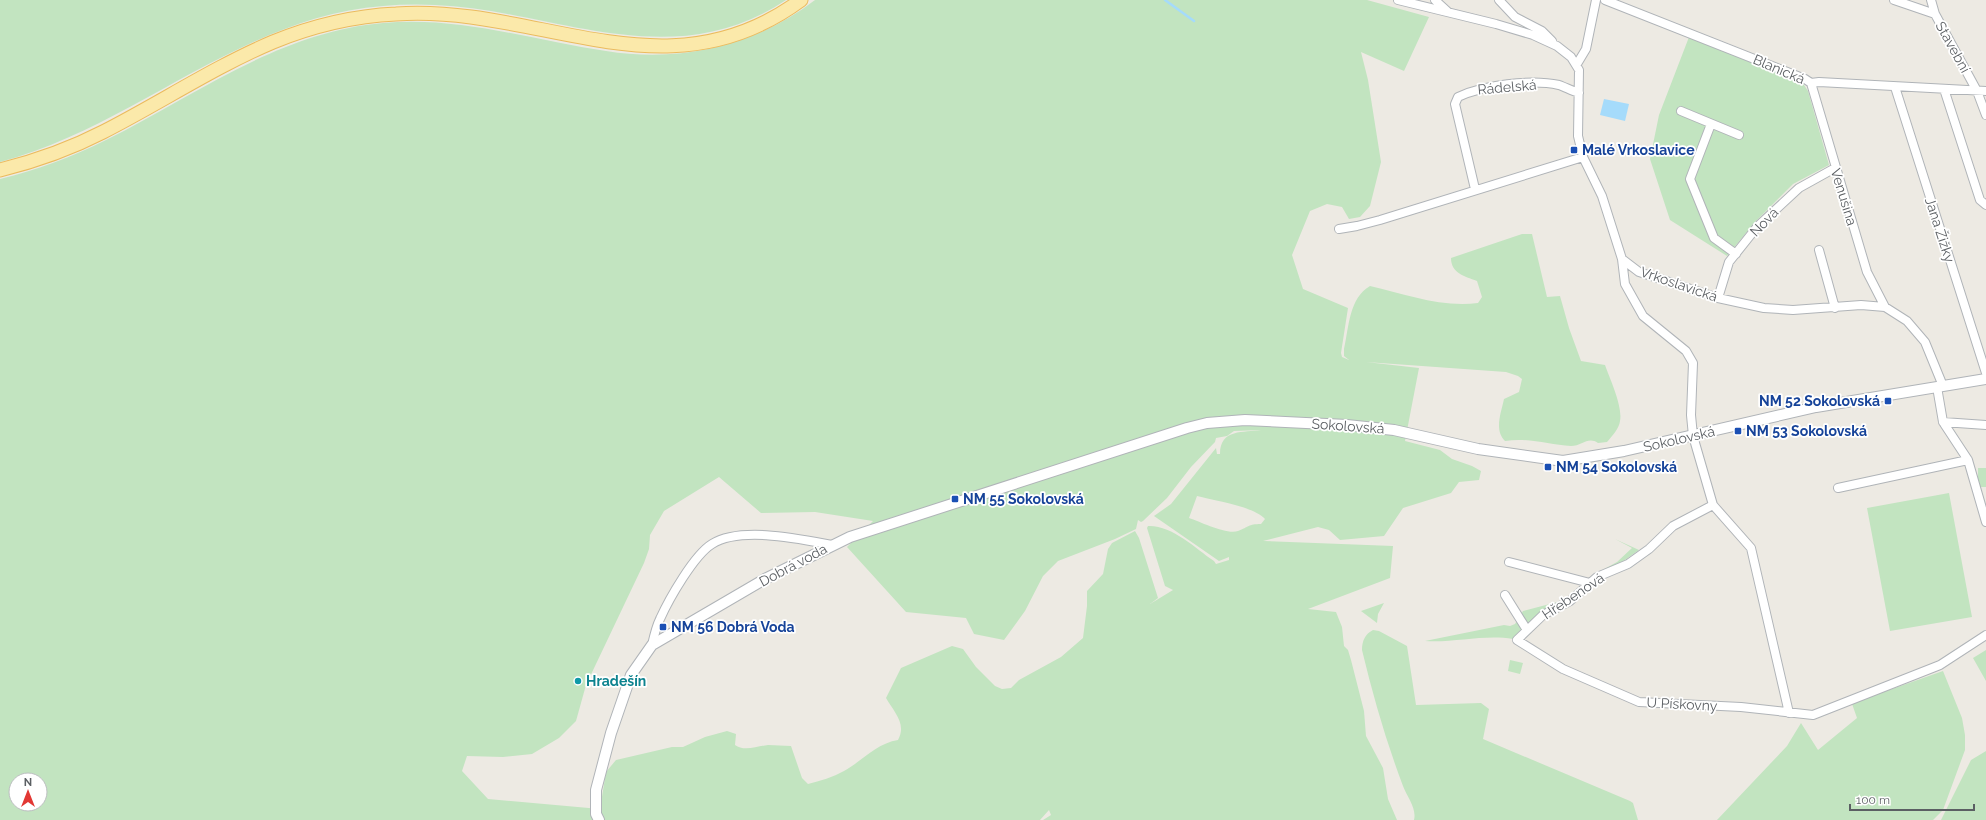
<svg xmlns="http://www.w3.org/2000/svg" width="1986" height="820" font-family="Raleway,sans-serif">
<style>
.green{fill:#c2e4c0;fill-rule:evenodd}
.water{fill:#a5dbfb}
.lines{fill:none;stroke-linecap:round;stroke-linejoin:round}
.stream{stroke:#a5dbfb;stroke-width:2.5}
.minor-casing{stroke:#b0b4b8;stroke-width:10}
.tertiary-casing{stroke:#b0b4b8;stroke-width:12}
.primary-casing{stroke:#ebbb5e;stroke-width:15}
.minor{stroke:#fff;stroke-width:8}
.tertiary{stroke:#fff;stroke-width:10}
.primary{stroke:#fbe9aa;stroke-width:13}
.transit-dot{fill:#1a4fb4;stroke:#fff;stroke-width:1.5}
.culture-dot{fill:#0f9aa8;stroke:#fff;stroke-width:1.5}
.labels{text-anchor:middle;stroke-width:3.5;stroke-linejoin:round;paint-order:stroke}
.street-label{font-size:14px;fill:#5b5f63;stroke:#fff}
.transit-label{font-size:14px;font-weight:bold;fill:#164399;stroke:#fff;text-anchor:start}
.culture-label{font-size:14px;font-weight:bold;fill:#0d838f;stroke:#fff;text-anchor:start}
</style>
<rect width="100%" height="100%" fill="#edeae3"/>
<path class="green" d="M0 0H786C690 64 594 29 491 11 455 5 419 3 383 6 240 17 136 126 0 162Z
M815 0H1367L1429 17 1404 71 1361 52 1368 80 1381 162 1370 206 1360 217 1349 219 1342 207 1327 204 1310 211 1292 255 1303 289 1348 308 1341 353 1342 357 1349 360 1344 356V349C1349 327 1349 298 1370 286 1405 294 1442 308 1478 303L1482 297 1477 281C1464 276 1451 273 1451 258L1522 234H1532L1547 297 1560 296 1569 328 1581 361 1605 365C1610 379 1623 407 1620 421 1619 429 1612 436 1607 442L1598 443C1588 436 1582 446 1571 446 1549 445 1528 437 1505 441 1494 430 1501 413 1504 399L1519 392 1522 379 1518 376 1506 372 1366 362 1419 368 1405 441 1440 450 1452 459 1472 466 1481 471 1479 480 1459 482 1451 493 1403 508 1384 536 1340 540 1329 530 1318 527 1263 541 1393 546 1390 578 1308 609 1336 612 1342 627 1344 646 1348 650 1351 660 1364 711 1366 736 1383 768 1388 799 1397 820H1043L1051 815 1049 810 1040 820H0V179C37 170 72 157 106 140 196 95 279 32 383 23 460 16 532 40 606 51 681 63 755 46 815 0ZM1261 430C1244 433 1220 428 1220 454H1217L1216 448 1171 504 1154 516 1219 561 1229 557V560L1216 564 1214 561C1195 548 1172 525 1148 526L1147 528 1165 586 1173 590 1150 604 1158 598 1139 538 1135 531 1112 543 1108 549 1103 574 1087 591V606L1083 638 1061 657 1019 680 1011 688 1002 689 995 686 976 667 963 649 952 646 901 668 886 698C894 712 907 724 898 740 877 743 862 761 844 771 833 777 820 781 808 784L802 778 791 746C783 746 776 745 768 745 758 746 744 752 735 745L736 734 727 731 705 737 683 747H672L616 760 606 772 600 809 488 799 462 771 467 756 503 757 532 754 559 738 576 721 586 685 644 563 649 549 650 535 664 511 719 477 761 513 815 512 873 521 847 547 906 612 966 618 974 634 1004 640 1025 611 1043 576 1058 561 1115 539 1136 529 1138 520 1141 522 1143 521 1167 498 1191 467 1215 442 1216 438 1227 436 1234 431ZM1197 496C1215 501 1253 506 1265 519L1261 524C1248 524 1249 527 1238 531 1227 535 1201 522 1189 518ZM16 780H40V804H16Z
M1689 37 1802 82 1808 91 1829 165 1793 184 1755 222 1727 256 1670 220 1650 159 1659 115Z
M1978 468H1986V487H1978Z
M1949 493 1972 617 1890 631 1867 508Z
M1615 539 1639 550 1513 639C1485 634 1454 643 1425 641L1504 625 1510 626 1515 624 1523 611 1565 600 1597 573 1617 562 1632 548Z
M1384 603 1378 614 1377 623 1361 611Z
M1373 630 1379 631 1407 646 1416 705 1481 703 1489 709 1483 739 1630 801 1633 803 1638 820H1414C1417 808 1407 797 1403 786 1386 741 1373 696 1362 650 1362 641 1365 634 1373 630Z
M1986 650V681L1973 658Z
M1510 660 1523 663 1520 674 1508 671Z
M1943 671 1962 718 1965 735V750L1943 810 1933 820H1717L1787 746 1801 723 1818 750 1857 718 1851 701 1892 689Z
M1986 751V820H1941L1971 760Z"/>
<path class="water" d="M1604 99 1629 104 1625 121 1600 115Z"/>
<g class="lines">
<path class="stream" d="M1165 0 1194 21"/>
<g class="minor-casing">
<path id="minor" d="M1398 0 1496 24 1533 35 1557 46 1571 57 1579 70 1578 136 1583 157 1602 196 1622 259 1639 272 1718 298 1764 308 1793 310 1861 305 1885 307 1907 321 1925 342 1943 386
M1435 0 1448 12
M1499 0 1515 17 1542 31 1552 41
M1605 0 1805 79 1811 83 1867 272 1885 307
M1894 0 1935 14
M1931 0 1935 14 1977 91 1986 115
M1577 64 1586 49 1596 0
M1811 83 1819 82 1986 91
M1895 87 1986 373
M1944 89 1980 200 1986 205
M1681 111 1739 135
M1711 124 1690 179 1714 238 1736 254
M1475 189 1455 104 1458 97C1483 85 1531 79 1559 85 1565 87 1572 91 1579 93
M1339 229 1357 226 1380 220 1583 157
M1819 250 1835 308
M1622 259 1625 284 1643 316 1686 351 1693 363 1691 415 1693 436 1713 505 1751 548 1789 713
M1718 298 1729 262 1757 227 1799 188 1835 168
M1937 387 1943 422 1986 425
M1943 422 1968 460 1986 522
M1838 488 1968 460
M1713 505 1673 526 1649 549 1628 564 1597 577 1570 601 1543 615 1517 640 1563 669 1639 702 1741 707 1813 715 1940 665 1986 635
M1509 562 1590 583
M1505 595 1527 630
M652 645C654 636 656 627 660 619 669 599 694 555 712 544 741 526 800 539 832 545"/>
</g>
<g class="tertiary-casing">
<path id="tertiary" d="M599 820 596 814V790L611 733 631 675 652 645 765 579 850 537 1187 428 1207 423 1245 420 1347 425 1394 430 1478 449 1563 461 1624 451 1816 407 1986 379"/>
</g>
<g class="primary-casing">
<path id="primary" d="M0 170C36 161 70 149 103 132 160 103 214 67 273 42 312 26 354 16 396 14 539 4 666 100 801 0"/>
</g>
<use href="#minor" class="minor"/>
<use href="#tertiary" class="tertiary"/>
<use href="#primary" class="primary"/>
</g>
<g class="transit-dot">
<rect x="1570" y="146" width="8" height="8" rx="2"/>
<rect x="1884" y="397" width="8" height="8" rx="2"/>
<rect x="1734" y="427" width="8" height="8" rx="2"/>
<rect x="1544" y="463" width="8" height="8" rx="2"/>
<rect x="951" y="495" width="8" height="8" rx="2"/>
<rect x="659" y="623" width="8" height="8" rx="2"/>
</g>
<circle class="culture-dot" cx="578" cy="681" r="4"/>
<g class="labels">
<g class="street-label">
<text transform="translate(1953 47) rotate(61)" y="5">Stavební</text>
<text transform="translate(1779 69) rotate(23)" y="5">Blanická</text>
<text transform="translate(1507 87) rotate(-5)" y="5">Rádelská</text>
<text transform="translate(1844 197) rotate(73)" y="5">Venušina</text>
<text transform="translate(1764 222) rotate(-46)" y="5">Nová</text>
<text transform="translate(1940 230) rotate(72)" y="5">Jana Žižky</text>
<text transform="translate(1679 284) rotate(19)" y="5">Vrkoslavická</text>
<text transform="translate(1348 426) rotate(4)" y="5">Sokolovská</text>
<text transform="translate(1679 439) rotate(-13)" y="5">Sokolovská</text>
<text transform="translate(793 565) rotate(-28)" y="5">Dobrá voda</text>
<text transform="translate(1573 596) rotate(-34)" y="5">Hřebenová</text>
<text transform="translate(1682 704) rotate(3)" y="5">U Pískovny</text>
</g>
<g class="transit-label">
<text x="1582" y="155">Malé Vrkoslavice</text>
<text x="1880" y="406" text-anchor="end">NM 52 Sokolovská</text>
<text x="1746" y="436">NM 53 Sokolovská</text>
<text x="1556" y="472">NM 54 Sokolovská</text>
<text x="963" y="504">NM 55 Sokolovská</text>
<text x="671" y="632">NM 56 Dobrá Voda</text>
</g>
<g class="culture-label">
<text x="586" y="686">Hradešín</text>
</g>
</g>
<g transform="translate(28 792)"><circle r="19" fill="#ffffff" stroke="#bdbfc1"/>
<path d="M0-3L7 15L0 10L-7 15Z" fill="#e23834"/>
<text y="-6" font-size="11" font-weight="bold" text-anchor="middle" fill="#5b5f63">N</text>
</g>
<path d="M1850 804v6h124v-6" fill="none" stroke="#5b5f63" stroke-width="2"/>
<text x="1856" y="804" font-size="12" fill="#5b5f63" stroke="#ffffff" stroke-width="3" paint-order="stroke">100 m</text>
</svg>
